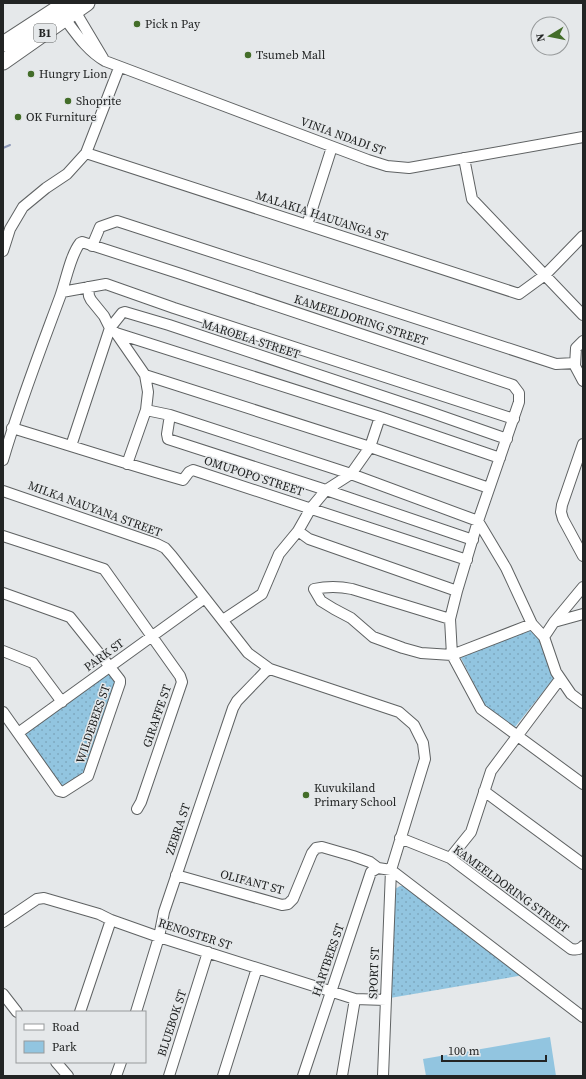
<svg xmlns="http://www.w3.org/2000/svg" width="586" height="1079" font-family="'Source Serif 4',serif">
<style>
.green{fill:url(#green-dots)}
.pitch{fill:#92c5e0}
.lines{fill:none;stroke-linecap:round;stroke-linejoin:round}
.stream{stroke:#8e99b9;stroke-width:2}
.minor-casing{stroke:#5f6263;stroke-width:12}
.highway-casing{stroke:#5f6263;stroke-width:17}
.minor{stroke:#fff;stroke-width:10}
.highway{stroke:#fff;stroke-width:15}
.poi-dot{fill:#436d29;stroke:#e5e8ea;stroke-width:1.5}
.labels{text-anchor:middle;stroke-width:3;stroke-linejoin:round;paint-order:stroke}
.shield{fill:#e5e8ea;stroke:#5c5f5f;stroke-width:1}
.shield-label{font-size:11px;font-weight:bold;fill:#222424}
.poi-label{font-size:12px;fill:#222424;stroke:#e5e8ea;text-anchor:start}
.street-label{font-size:12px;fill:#222424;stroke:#e5e8ea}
</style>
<defs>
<pattern id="green-dots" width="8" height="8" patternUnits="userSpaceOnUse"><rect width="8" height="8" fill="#92c5e0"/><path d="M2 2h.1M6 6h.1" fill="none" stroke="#7ea9c0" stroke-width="1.8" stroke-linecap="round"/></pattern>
</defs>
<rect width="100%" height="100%" fill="#e5e8ea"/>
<path class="green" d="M528 626 541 637 554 678 515 727 485 706 458 652Z
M110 667 120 680 88 776 63 792 18 733Z
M400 886H405L524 975 390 998 395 889Z"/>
<path class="pitch" d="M550 1037 556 1076H426L423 1059Z"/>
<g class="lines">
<path class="stream" d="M3 148 10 145"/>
<g class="minor-casing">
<path id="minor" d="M72 6 103 58
M62 15C75 32 86 50 105 61L368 160 387 166 409 168 583 137
M86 153 519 294 545 275 583 236
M464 158 472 199 583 315
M307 225 332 147
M92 246 100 227 117 221 556 364 575 363
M3 251 10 229 23 207 46 188 67 174 86 153 119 68
M88 287 89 296 91 300 104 316 110 328 116 333 145 375 148 392 146 410 127 464
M62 292 106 284 174 308 514 419
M116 333 380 417 500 458
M583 341 576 348 575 366 583 381
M145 375 370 447 489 488
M146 410 170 415 351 474 478 521 457 591 450 619 452 655 481 709 583 784
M170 415 167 434 168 439 326 490 473 540
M12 428C69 445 126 464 183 480L189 472 193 470 467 560
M583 444 562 505 561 512 563 519 583 556
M71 446 110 328 122 313 125 312 169 325 427 411 507 439
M3 460C19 405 40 351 60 297 66 281 70 256 80 243L82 242 181 274 513 385 519 393V402L478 521 506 568 532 624 544 637 556 672 571 694 583 703
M3 491 157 544 165 548 172 556 248 653 270 669 399 712 414 725 423 743 425 759 391 870 383 1076
M298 531 309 539 457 591
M3 536 104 569 180 676 182 682 141 802 137 809
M3 593 70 617 110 667 120 680V683L88 776 63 792 59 791 3 712
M450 619 352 589C338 586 328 586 314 589L321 601 334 609 351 618 373 637 403 648 421 653 452 655 532 624
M223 620 262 594 279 554 298 531 311 508 326 490 351 474 370 447 380 417
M554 622 583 614
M544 637 554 622 583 587
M3 651 33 663 62 702
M18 733 205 598
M484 791 583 864
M400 838 450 858 571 949C576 950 580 950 583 946
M450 858 471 832 491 771 560 679
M176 875 282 905 288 904 293 899 312 853 316 848 322 847 353 856 370 862 378 868
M3 922 37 899 44 898 99 914 111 920 159 937 355 999 386 1000
M3 994 17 1012
M80 1012 111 920
M136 1012 159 937 164 912 233 708 237 701 265 672 270 669
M56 1062 68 1076
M116 1076 121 1062
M169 1076 208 952
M223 1076 257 968
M303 1076 371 872 378 868 391 870 583 1017
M342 1076 355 999"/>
</g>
<g class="highway-casing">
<path id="highway" d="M3 44 66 3
M3 62 87 3"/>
</g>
<use href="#minor" class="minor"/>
<use href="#highway" class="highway"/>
</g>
<g class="poi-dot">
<circle cx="137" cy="24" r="4"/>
<circle cx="248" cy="55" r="4"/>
<circle cx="31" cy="74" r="4"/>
<circle cx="68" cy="101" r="4"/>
<circle cx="18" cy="117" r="4"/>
<circle cx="306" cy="795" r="4"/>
</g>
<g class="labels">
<rect class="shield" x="34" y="24" width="22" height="18" rx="3"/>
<g class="shield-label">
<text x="45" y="37">B1</text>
</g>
<g class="poi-label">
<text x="145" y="28">Pick n Pay</text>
<text x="256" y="59">Tsumeb Mall</text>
<text x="39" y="78">Hungry Lion</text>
<text x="76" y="105">Shoprite</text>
<text x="26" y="121">OK Furniture</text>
<text x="314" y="792">Kuvukiland<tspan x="314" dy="14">Primary School</tspan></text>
</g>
<g class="street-label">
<text transform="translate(343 136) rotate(20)" y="4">VINIA NDADI ST</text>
<text transform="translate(322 216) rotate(18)" y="4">MALAKIA HAUUANGA ST</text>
<text transform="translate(361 320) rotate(18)" y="4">KAMEELDORING STREET</text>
<text transform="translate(251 339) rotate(18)" y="4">MAROELA STREET</text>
<text transform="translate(254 476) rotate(18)" y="4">OMUPOPO STREET</text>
<text transform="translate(95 509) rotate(20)" y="4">MILKA NAUYANA STREET</text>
<text transform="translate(104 655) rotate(-36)" y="4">PARK ST</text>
<text transform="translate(157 716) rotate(-71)" y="4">GIRAFFE ST</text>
<text transform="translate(93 724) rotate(-71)" y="4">WILDEBEES ST</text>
<text transform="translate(178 829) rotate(-71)" y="4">ZEBRA ST</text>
<text transform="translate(252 882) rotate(15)" y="4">OLIFANT ST</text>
<text transform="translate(511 889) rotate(36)" y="4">KAMEELDORING STREET</text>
<text transform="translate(195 934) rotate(18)" y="4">RENOSTER ST</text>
<text transform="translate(328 960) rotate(-71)" y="4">HARTBEES ST</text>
<text transform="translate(374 973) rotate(-88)" y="4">SPORT ST</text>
<text transform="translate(172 1023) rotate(-72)" y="4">BLUEBOK ST</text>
</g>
</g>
<rect width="586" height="1079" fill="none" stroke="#222424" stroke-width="8"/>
<rect x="16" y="1011" width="130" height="52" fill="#e5e8ea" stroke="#979a9b"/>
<rect x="24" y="1024" width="20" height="6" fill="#ffffff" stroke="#979a9b"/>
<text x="52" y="1031" font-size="12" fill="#222424">Road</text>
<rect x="24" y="1041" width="20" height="12" fill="#92c5e0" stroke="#979a9b"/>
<text x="52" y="1051" font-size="12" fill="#222424">Park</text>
<g transform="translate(550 36) rotate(260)"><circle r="19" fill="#e5e8ea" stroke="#979a9b"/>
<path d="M0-3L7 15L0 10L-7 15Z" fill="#436d29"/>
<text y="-6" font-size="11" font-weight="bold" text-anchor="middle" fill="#222424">N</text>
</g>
<path d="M442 1055v6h104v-6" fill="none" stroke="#222424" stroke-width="2"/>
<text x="448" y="1055" font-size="12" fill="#222424" stroke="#e5e8ea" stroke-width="3" paint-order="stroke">100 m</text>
</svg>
